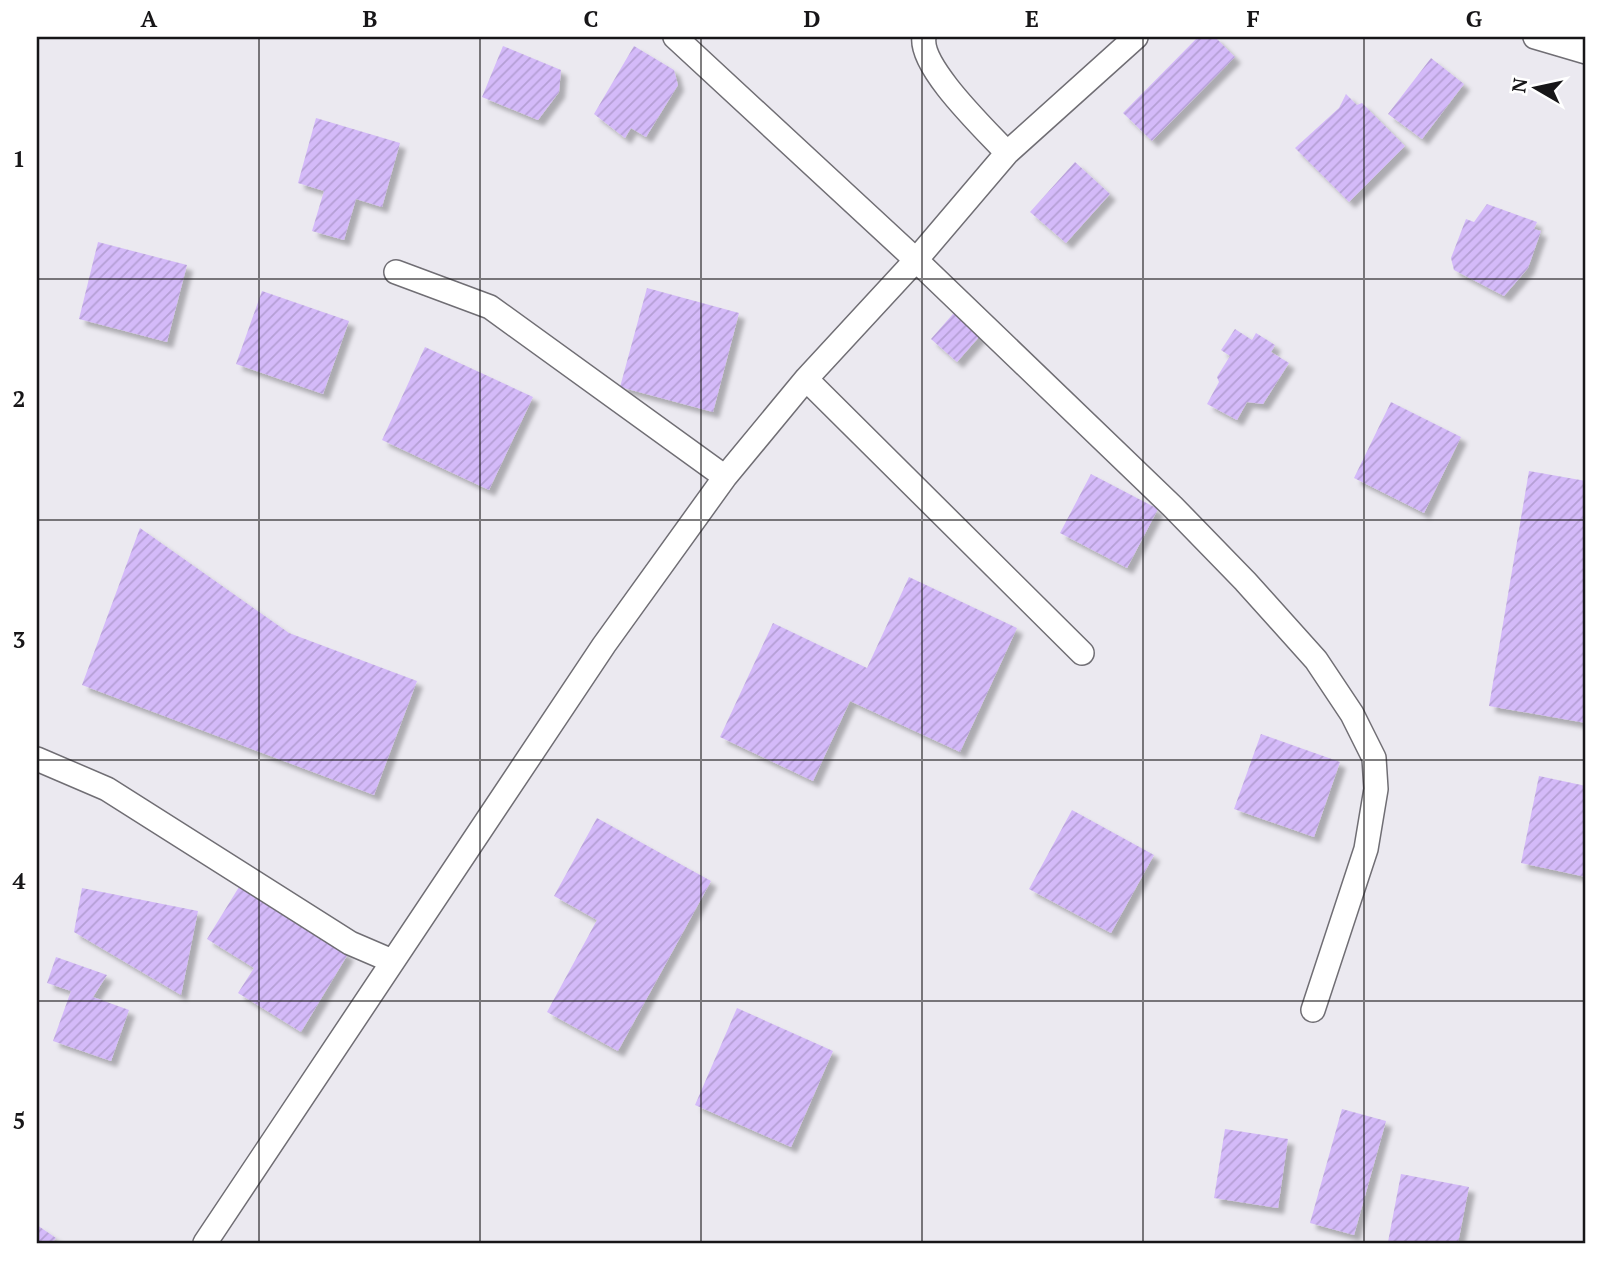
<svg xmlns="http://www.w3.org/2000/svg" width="1623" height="1280" font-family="'PT Serif',serif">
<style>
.building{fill:url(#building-hatch);filter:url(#shadow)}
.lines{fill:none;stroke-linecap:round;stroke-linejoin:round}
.minor-casing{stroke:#706e74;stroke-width:26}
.minor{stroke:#fff;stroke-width:23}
.grid{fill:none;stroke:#171618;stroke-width:2;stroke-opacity:0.55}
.neatline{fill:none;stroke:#171618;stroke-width:2.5}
.grid-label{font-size:23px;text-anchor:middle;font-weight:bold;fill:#171618}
</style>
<defs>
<pattern id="building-hatch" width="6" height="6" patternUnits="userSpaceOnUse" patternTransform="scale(1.75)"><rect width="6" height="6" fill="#d4baf9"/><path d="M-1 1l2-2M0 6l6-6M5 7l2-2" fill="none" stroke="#b59fd5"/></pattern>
<filter id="shadow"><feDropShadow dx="6" dy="6" stdDeviation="2" flood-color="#0004"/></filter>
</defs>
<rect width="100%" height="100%" fill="#ebe9f0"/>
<path class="building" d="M1198 37H1215L1235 57 1152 141 1123 113Z
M503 46 561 70 559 92 538 120 482 97Z
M634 46 674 70 678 85 646 137 631 128 625 138 594 114Z
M1431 58 1464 84 1422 139 1388 114Z
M1346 94 1357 105 1362 103 1405 146 1349 202 1295 148 1339 108Z
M316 118 400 143 382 207 356 199 344 240 312 231 324 191 298 183Z
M1075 162 1110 194 1066 243 1030 212Z
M1487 204 1537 222 1534 229 1541 231 1528 268 1504 296 1454 270 1451 258 1466 219 1474 222Z
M98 242 187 265 167 342 79 319Z
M647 288 739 313 713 412 620 387Z
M262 291 349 321 323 394 236 364Z
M967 298 993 321 957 362 931 339Z
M1235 329 1252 340 1256 333 1275 345 1271 352 1289 363 1263 404 1247 402 1237 420 1207 404 1219 382 1217 377 1230 356 1221 350Z
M425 347 533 397 489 490 382 440Z
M1391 402 1461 437 1424 513 1354 478Z
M1529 471 1586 481V723L1489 706Z
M1091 474 1158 509 1127 568 1060 533Z
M140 528 289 633 417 681 374 795 82 685Z
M909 577 1017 628 960 752 850 701 813 781 720 737 773 623 867 668Z
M1261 734 1340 762 1314 837 1234 809Z
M1539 776 1586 786V877L1521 863Z
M1072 810 1154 855 1111 933 1029 889Z
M597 818 711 881 618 1051 547 1012 597 920 554 896Z
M239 887 348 954 301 1032 238 993 254 968 207 939Z
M82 888 198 911 181 995 74 932Z
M56 957 107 975 93 997 129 1010 111 1061 53 1041 71 991 47 983Z
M737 1008 833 1051 791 1147 695 1105Z
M1342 1109 1386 1121 1354 1235 1310 1223Z
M1225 1129 1288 1139 1278 1208 1214 1198Z
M1401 1174 1469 1187 1458 1243 1388 1242Z
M37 1225 56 1238 52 1243H37Z"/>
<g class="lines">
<g class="minor-casing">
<path id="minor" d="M675 37 916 260 1172 506 1245 581 1316 660 1352 714 1374 758 1376 789 1366 849 1313 1010
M924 37C919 67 986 130 1007 153
M1535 37 1586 52
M396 272 490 307 725 477
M806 379 1082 653
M37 759 107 789 350 943 392 961
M205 1243 604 645 725 477 806 379 916 260 1007 153 1136 37"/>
</g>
<use href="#minor" class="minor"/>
</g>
<path class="grid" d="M259 37V1243M480 37V1243M701 37V1243M922 37V1243M1143 37V1243M1364 37V1243M37 279H1586M37 520H1586M37 760H1586M37 1001H1586"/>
<rect width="1623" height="1280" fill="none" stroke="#ffffff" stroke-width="77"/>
<g transform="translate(1536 88) rotate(279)" stroke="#ffffff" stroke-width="5" paint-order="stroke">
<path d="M0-5L12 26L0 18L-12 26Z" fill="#171618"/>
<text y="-10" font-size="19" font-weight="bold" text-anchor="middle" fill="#171618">N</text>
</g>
<rect x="38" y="38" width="1546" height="1204" class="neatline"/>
<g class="grid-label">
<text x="149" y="27">A</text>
<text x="370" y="27">B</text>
<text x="591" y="27">C</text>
<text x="812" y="27">D</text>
<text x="1032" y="27">E</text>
<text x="1253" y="27">F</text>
<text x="1474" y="27">G</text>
<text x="19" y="167">1</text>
<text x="19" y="407">2</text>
<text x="19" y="648">3</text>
<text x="19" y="889">4</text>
<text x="19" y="1129">5</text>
</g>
</svg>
